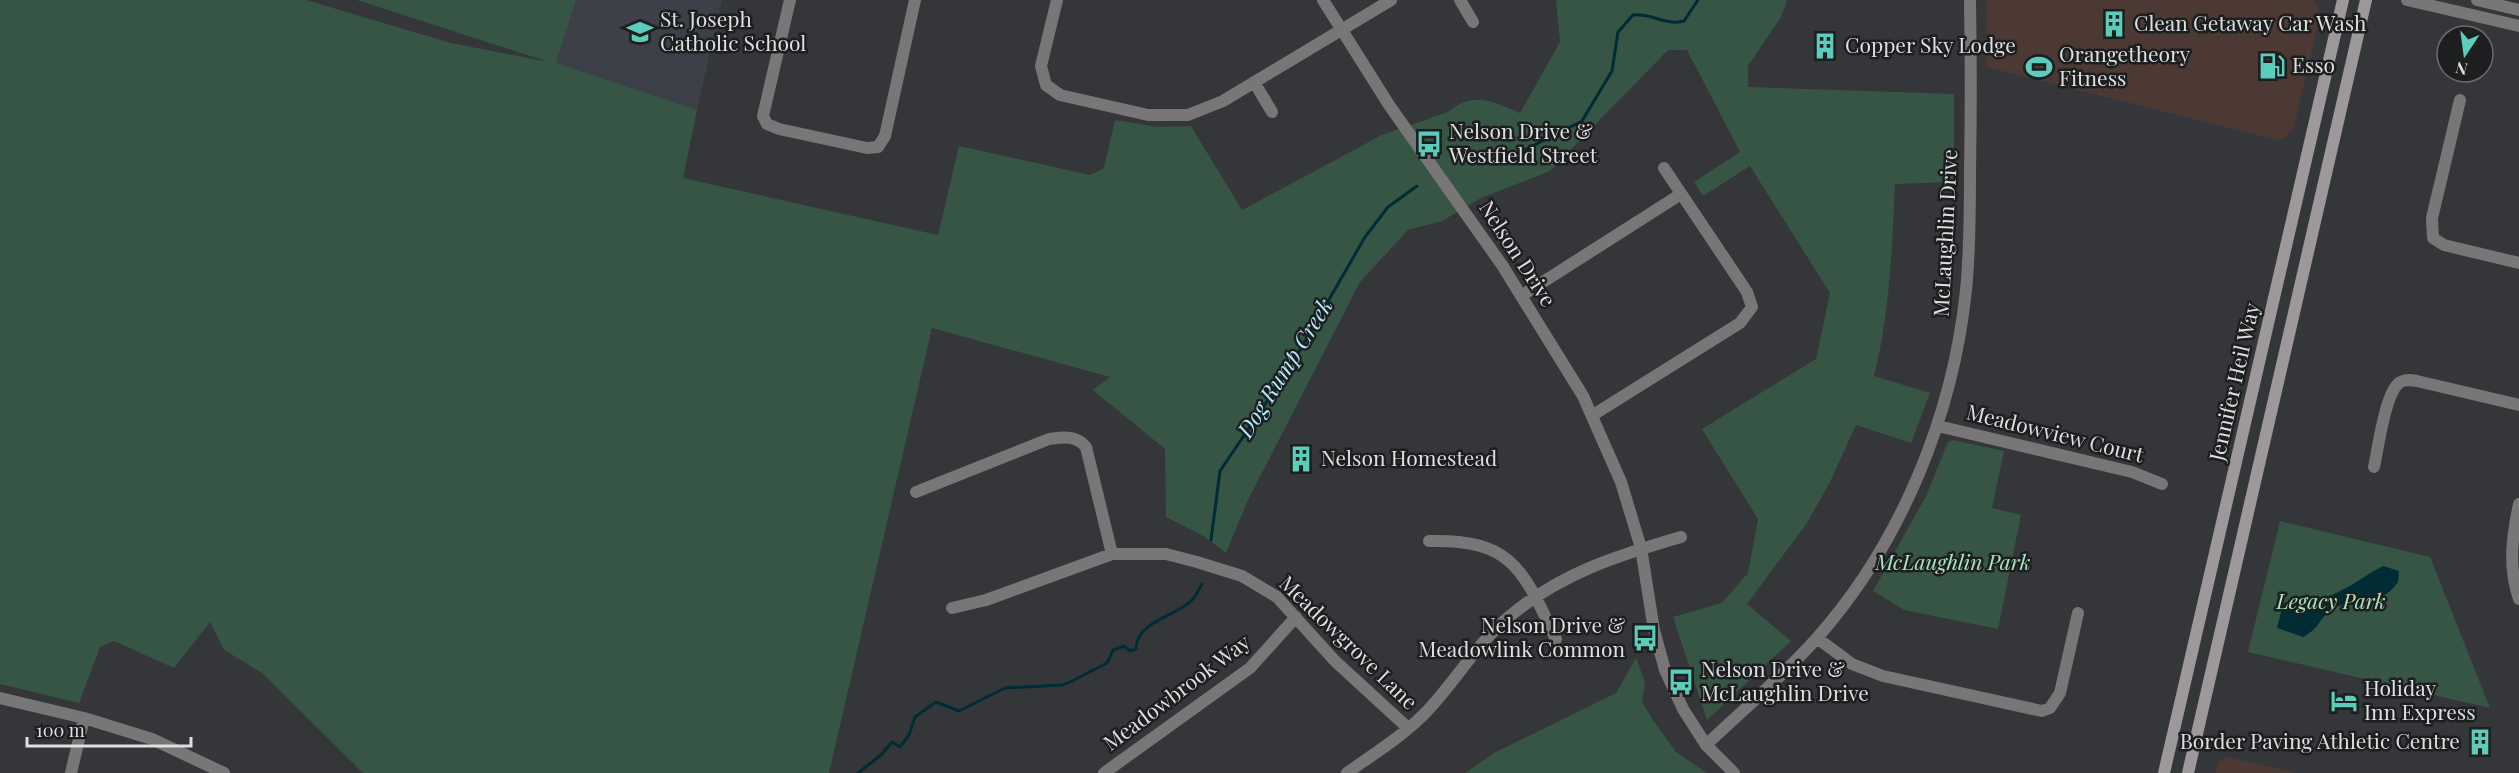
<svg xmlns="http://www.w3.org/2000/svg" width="2519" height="773" font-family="'Playfair Display',serif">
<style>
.commercial{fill:#4c3933}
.built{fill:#3d4049}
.green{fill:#365544}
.water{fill:#002c35}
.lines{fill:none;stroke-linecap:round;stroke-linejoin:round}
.stream{stroke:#002c35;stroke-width:3}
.minor{stroke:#787676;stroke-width:12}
.tertiary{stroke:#787676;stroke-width:12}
.secondary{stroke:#9d999a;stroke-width:12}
.labels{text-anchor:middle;stroke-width:5;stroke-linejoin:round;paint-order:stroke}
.poi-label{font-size:21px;fill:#dedfe1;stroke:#1d1e1f;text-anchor:start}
.street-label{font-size:21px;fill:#dedfe1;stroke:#1d1e1f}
.park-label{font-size:21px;font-style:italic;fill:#a8e5c2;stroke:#1d1e1f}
.water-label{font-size:22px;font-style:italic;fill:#b1ecfa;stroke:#1d1e1f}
</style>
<rect width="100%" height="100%" fill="#35363a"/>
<path class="commercial" d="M1986 0H2314L2321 12 2294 127 2286 137 2277 140 1986 67Z
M2227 757 2297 773H2215L2220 760Z"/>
<path class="built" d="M576 0H722L697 110 556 63Z"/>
<path class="green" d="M0 0H306L451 43 549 62 357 0H576L556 63 697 110 683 178 938 235 959 146 1090 175 1104 168 1115 120 1157 127 1191 126 1242 210 1382 135 1448 112C1474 90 1494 102 1520 113L1560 42 1556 0H1787L1781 17 1748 66V87L1954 94V182L1895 184C1892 249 1890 312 1874 376L1930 393 1911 443 1856 425 1830 482 1807 523 1747 604 1791 641 1707 720 1673 617 1722 603 1748 573 1758 519 1702 429 1816 359 1830 293 1750 166 1703 196 1694 182 1740 152 1687 50H1668L1550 171 1481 198 1442 221 1408 230 1360 282 1247 502 1226 553 1205 537 1166 517 1165 449 1093 390 1110 377 932 328 829 773H363L262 673 224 650 210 622 174 668 114 641 100 647 79 703 0 684Z
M1953 440 2004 451 1992 508 2021 515 1998 629 1904 610 1873 591 1926 496 1948 442Z
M2280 521 2430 557 2490 708 2248 652Z
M1636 658 1645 682 1642 702 1653 720 1676 752 1707 773H1465L1494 753 1616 693Z"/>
<path class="water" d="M2383 566 2399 571 2398 582C2378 611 2352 595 2330 611 2318 620 2321 627 2303 637L2277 628 2283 604C2303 594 2316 602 2334 594 2351 587 2367 574 2383 566Z"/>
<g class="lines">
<path class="stream" d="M1480 163 1497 164 1582 121 1612 71 1618 32 1633 15C1652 13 1665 26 1684 21L1698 0
M1211 540 1220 471 1289 369 1365 237 1388 207 1417 186
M858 773 881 755 892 742 900 747 909 735 915 717 936 702 959 711 1005 688 1063 685 1072 681 1107 663 1113 650 1124 646 1130 651 1136 649C1136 621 1176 617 1192 600 1196 596 1199 589 1202 584"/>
<path class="minor" d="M790 0 763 116 767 124 779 129 867 148 878 147 885 136 915 0
M1057 0 1041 66 1046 85 1060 95 1148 115H1188L1223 101 1391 0
M1460 0 1473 22
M1254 82 1272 112
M2460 100 2432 218 2433 238 2444 245 2519 263
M1521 296 1681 194
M1593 415 1740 323 1752 307 1747 292 1664 168
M1938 426 2132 472 2162 484
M2374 467C2378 449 2385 394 2399 383 2404 379 2411 380 2417 381L2519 405
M916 492 1049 439C1064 437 1076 435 1086 447L1112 554
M2519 504C2512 537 2508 567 2519 599
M1429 541C1514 539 1523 571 1556 639
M952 608 986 600 1112 554H1166L1197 562 1242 576 1277 597 1335 661 1408 728
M1817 638 1852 664 1883 676 2042 711 2050 708 2060 693 2078 613
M0 698 84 718 152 739 224 773
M1706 745C1743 710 1783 676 1817 638 1901 543 1953 416 1966 290 1970 251 1970 211 1970 172 1971 115 1971 57 1970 0
M71 773 84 718
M1104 773 1250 668 1296 617
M1347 773C1375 753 1406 734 1429 709 1457 679 1478 642 1510 616 1561 573 1619 555 1681 537"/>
<path class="tertiary" d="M1323 0 1389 105 1502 265 1583 396 1621 482 1641 548 1654 630 1665 670 1683 709 1706 745 1734 773
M2407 0 2519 26
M2477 0 2519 10"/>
<path class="secondary" d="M2164 773 2343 0
M2188 773 2366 0"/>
</g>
<defs>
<g id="building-bare" transform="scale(2.07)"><path d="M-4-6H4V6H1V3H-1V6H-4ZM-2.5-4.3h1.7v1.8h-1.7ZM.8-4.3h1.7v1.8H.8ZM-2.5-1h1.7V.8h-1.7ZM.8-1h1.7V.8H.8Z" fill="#5bcebb" stroke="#1d1e1f" stroke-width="2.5" paint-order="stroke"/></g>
<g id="school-bare" transform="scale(2.07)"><path d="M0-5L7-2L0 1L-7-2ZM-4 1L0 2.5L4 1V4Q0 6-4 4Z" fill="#5bcebb" stroke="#1d1e1f" stroke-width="2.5" paint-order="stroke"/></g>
<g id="fuel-bare" transform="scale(2.07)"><path d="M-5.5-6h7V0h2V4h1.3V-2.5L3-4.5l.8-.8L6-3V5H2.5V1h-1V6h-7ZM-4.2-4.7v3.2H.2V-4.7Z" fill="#5bcebb" stroke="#1d1e1f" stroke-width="2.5" paint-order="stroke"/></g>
<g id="stadium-bare" transform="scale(2.07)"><path d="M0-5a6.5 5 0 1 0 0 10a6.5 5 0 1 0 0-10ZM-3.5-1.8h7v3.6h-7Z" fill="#5bcebb" stroke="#1d1e1f" stroke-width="2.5" paint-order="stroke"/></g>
<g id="bus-bare" transform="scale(2.07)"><path d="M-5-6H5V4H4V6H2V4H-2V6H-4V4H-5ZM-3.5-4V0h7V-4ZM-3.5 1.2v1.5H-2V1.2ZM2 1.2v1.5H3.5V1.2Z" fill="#5bcebb" stroke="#1d1e1f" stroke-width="2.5" paint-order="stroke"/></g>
<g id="hotel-bare" transform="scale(2.07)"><path d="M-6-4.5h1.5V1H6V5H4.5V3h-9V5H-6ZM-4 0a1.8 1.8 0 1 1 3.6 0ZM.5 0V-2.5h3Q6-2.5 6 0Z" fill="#5bcebb" stroke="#1d1e1f" stroke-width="2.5" paint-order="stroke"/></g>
</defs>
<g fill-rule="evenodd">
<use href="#building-bare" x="2114" y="24"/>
<use href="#school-bare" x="640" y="32"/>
<use href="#building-bare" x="1825" y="46"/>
<use href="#fuel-bare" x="2272" y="66"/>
<use href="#stadium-bare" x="2039" y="67"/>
<use href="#bus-bare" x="1429" y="144"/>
<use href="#building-bare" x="1301" y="459"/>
<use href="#bus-bare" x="1645" y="638"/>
<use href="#bus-bare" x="1681" y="682"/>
<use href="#hotel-bare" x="2344" y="701"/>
<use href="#building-bare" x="2480" y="742"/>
</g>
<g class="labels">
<g class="poi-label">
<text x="660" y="27">St. Joseph<tspan x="660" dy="24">Catholic School</tspan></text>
<text x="2134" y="31">Clean Getaway Car Wash</text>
<text x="1845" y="53">Copper Sky Lodge</text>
<text x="2059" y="62">Orangetheory<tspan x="2059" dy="24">Fitness</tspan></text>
<text x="2292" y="73">Esso</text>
<text x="1449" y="139">Nelson Drive &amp;<tspan x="1449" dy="24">Westfield Street</tspan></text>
<text x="1321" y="466">Nelson Homestead</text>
<text x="1625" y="633" text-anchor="end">Nelson Drive &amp;<tspan x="1625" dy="24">Meadowlink Common</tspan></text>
<text x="1701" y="677">Nelson Drive &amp;<tspan x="1701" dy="24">McLaughlin Drive</tspan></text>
<text x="2364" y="696">Holiday<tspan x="2364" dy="24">Inn Express</tspan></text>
<text x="2460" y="749" text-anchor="end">Border Paving Athletic Centre</text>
</g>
<g class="street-label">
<text transform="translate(1946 233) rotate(-87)" y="7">McLaughlin Drive</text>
<text transform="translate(1517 254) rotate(57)" y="7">Nelson Drive</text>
<text transform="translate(2235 382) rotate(-77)" y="7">Jennifer Heil Way</text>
<text transform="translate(2055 434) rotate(14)" y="7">Meadowview Court</text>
<text transform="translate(1348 643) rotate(44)" y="7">Meadowgrove Lane</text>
<text transform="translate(1177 693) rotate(-37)" y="7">Meadowbrook Way</text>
</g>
<g class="park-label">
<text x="1953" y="570">McLaughlin Park</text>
<text x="2331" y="609">Legacy Park</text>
</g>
<g class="water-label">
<text transform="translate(1285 368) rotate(-58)" y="8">Dog Rump Creek</text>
</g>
</g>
<g transform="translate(2465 54) rotate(193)"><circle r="28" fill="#1d1e1f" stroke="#6a6b6d" stroke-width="1.5"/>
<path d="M0-4.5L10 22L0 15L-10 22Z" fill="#5bcebb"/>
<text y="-9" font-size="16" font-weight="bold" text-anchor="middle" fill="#dedfe1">N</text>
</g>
<path d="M27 737v9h164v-9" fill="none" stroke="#dedfe1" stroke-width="3"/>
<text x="36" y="737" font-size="18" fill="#dedfe1" stroke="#1d1e1f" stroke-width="4.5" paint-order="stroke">100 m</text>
</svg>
